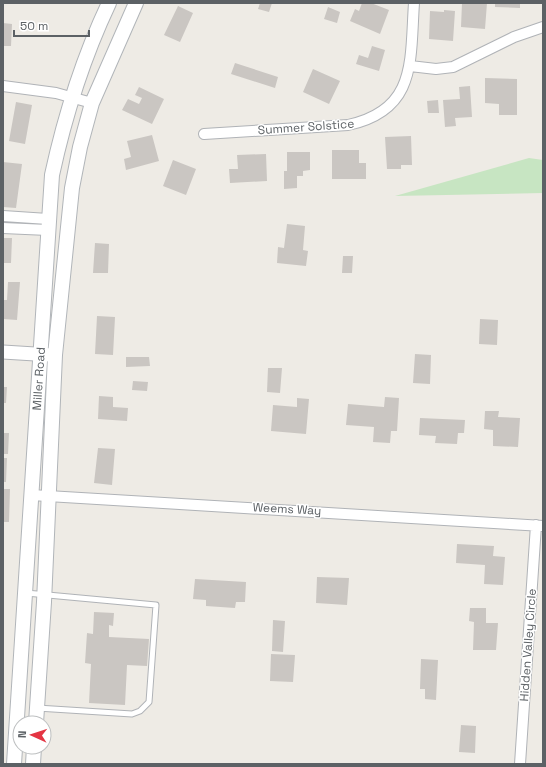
<svg xmlns="http://www.w3.org/2000/svg" width="546" height="767" font-family="'Space Grotesk',sans-serif">
<style>
.green{fill:#c7e5c2}
.building{fill:#cac6c2}
.lines{fill:none;stroke-linecap:round;stroke-linejoin:round}
.service-casing{stroke:#b0b3b7;stroke-width:7}
.minor-casing{stroke:#b0b3b7;stroke-width:12}
.tertiary-casing{stroke:#b0b3b7;stroke-width:15}
.secondary-casing{stroke:#b1b5b9;stroke-width:16}
.service{stroke:#fff;stroke-width:5}
.minor{stroke:#fff;stroke-width:10}
.tertiary{stroke:#fff;stroke-width:13}
.secondary{stroke:#fff;stroke-width:14}
.labels{text-anchor:middle;stroke-width:3;stroke-linejoin:round;paint-order:stroke}
.street-label{font-size:12px;fill:#5c6165;stroke:#fff}
</style>
<rect width="100%" height="100%" fill="#eeebe5"/>
<path class="green" d="M529 158 543 160V193L395 196Z"/>
<path class="building" d="M260 3H272L269 12 258 9Z
M362 3H371L389 10 380 34 350 21 355 9 359 11Z
M462 3H487L485 29 461 27Z
M495 3H520V8L495 7Z
M178 6 193 13 180 42 164 35Z
M328 7 340 12 337 23 324 19Z
M444 10 455 11 453 41 429 39 430 11 444 12Z
M3 23 12 24 11 46H3Z
M372 46 385 50 379 71 356 64 359 55 368 58Z
M235 63 278 77 275 88 231 74Z
M313 69 340 81 329 104 303 92Z
M485 78 517 79V115H499V104L485 103Z
M470 86 472 117 455 118 456 126 445 127 443 100 460 99 459 87Z
M139 87 164 99 152 124 122 110 128 99 139 104 142 98 135 95Z
M438 100 439 113H428L427 101Z
M16 102 32 105 25 144 9 141Z
M152 135 159 161 126 170 124 159 131 157 127 141Z
M411 136 412 165H401V169H387L385 137Z
M332 150H359V163H366V179H332Z
M287 152H310V170L303 171V176H297V188L284 189V171H287Z
M266 154 267 181 230 183 229 169H238L237 155Z
M173 160 196 169 186 195 163 186Z
M3 162 22 164 16 208 3 207Z
M287 224 305 226 303 250 308 251 306 266 277 263 278 247 284 248Z
M3 238H12L11 263H3Z
M95 243 109 244 108 273H93Z
M343 256H353L352 273H342Z
M8 282H20L17 320 3 319V300H7Z
M97 316 115 317 113 355 95 354Z
M480 319 498 320 497 345 479 344Z
M415 354 431 355 430 384 413 383Z
M126 357H149L150 366 126 367Z
M268 368H282L280 393 267 392Z
M133 381 148 382 147 391 132 390Z
M3 387H7L6 403H3Z
M99 396 113 397V407L128 408 127 421 98 419Z
M385 397 399 398 397 431H391L390 443 373 442 374 427 346 425 348 404 384 407Z
M297 398 309 399 306 434 271 431 273 405 297 407Z
M485 411H499L498 417 520 418 518 447 493 446V430L484 429Z
M420 418 465 420 464 433H458L457 444 435 443 436 436 419 435Z
M3 433H9L8 454H3Z
M98 448 115 449 112 485 94 483Z
M3 458H7L6 482H3Z
M3 489H10L9 522H3Z
M457 544 494 546 493 556 505 557 503 585 484 584 485 565 456 563Z
M317 577 349 578 347 605 316 603Z
M195 579 246 582 245 602H236L235 608 206 606V600L193 599Z
M470 608H486V623H498L496 650H473L474 622 469 621Z
M94 612 114 613 113 626 109 625V637L149 639 147 666 127 665 125 705 89 703 91 664 85 663 87 633 93 634Z
M273 620 285 621 283 652 272 651Z
M271 654 295 655 293 682 270 681Z
M421 659 438 660 436 700 425 699V689H420Z
M461 725 476 726 475 753 459 752Z"/>
<g class="lines">
<g class="service-casing">
<path id="service" d="M26 593 156 605 149 702 140 711 132 714 37 708"/>
</g>
<g class="minor-casing">
<path id="minor" d="M410 66 436 69 453 67 514 37 543 27
M3 86 56 93 92 103
M204 134 348 125C417 110 410 61 414 3
M3 216 48 219
M3 228 48 230
M31 495 543 526
M520 764 536 525"/>
</g>
<g class="tertiary-casing">
<path id="tertiary" d="M3 352 51 355"/>
</g>
<g class="secondary-casing">
<g id="secondary">
<path d="M36 723 44 602 55 355 72 188 80 147 92 103 136 3"/>
<path id="s1" d="M14 764 52 175C65 115 83 58 109 3"/>
<path d="M33 764 34 747"/>
</g>
</g>
<use href="#service" class="service"/>
<use href="#minor" class="minor"/>
<use href="#tertiary" class="tertiary"/>
<use href="#secondary" class="secondary"/>
</g>
<g class="labels">
<g class="street-label">
<text transform="translate(306 127) rotate(-4)" y="4">Summer Solstice</text>
<text dy="4" stroke="none"><textPath href="#s1" startOffset="386">Miller Road</textPath></text>
<text transform="translate(287 509) rotate(3)" y="4">Weems Way</text>
<text transform="translate(528 645) rotate(-86)" y="4">Hidden Valley Circle</text>
</g>
</g>
<rect width="546" height="767" fill="none" stroke="#5c6165" stroke-width="8"/>
<g transform="translate(32 735) rotate(273)"><circle r="19" fill="#ffffff" stroke="#bec0c1"/>
<path d="M0-3L7 15L0 10L-7 15Z" fill="#e43543"/>
<text y="-6" font-size="11" font-weight="bold" text-anchor="middle" fill="#5c6165">N</text>
</g>
<path d="M14 30v6h75v-6" fill="none" stroke="#5c6165" stroke-width="2"/>
<text x="20" y="30" font-size="12" fill="#5c6165" stroke="#ffffff" stroke-width="3" paint-order="stroke">50 m</text>
</svg>
